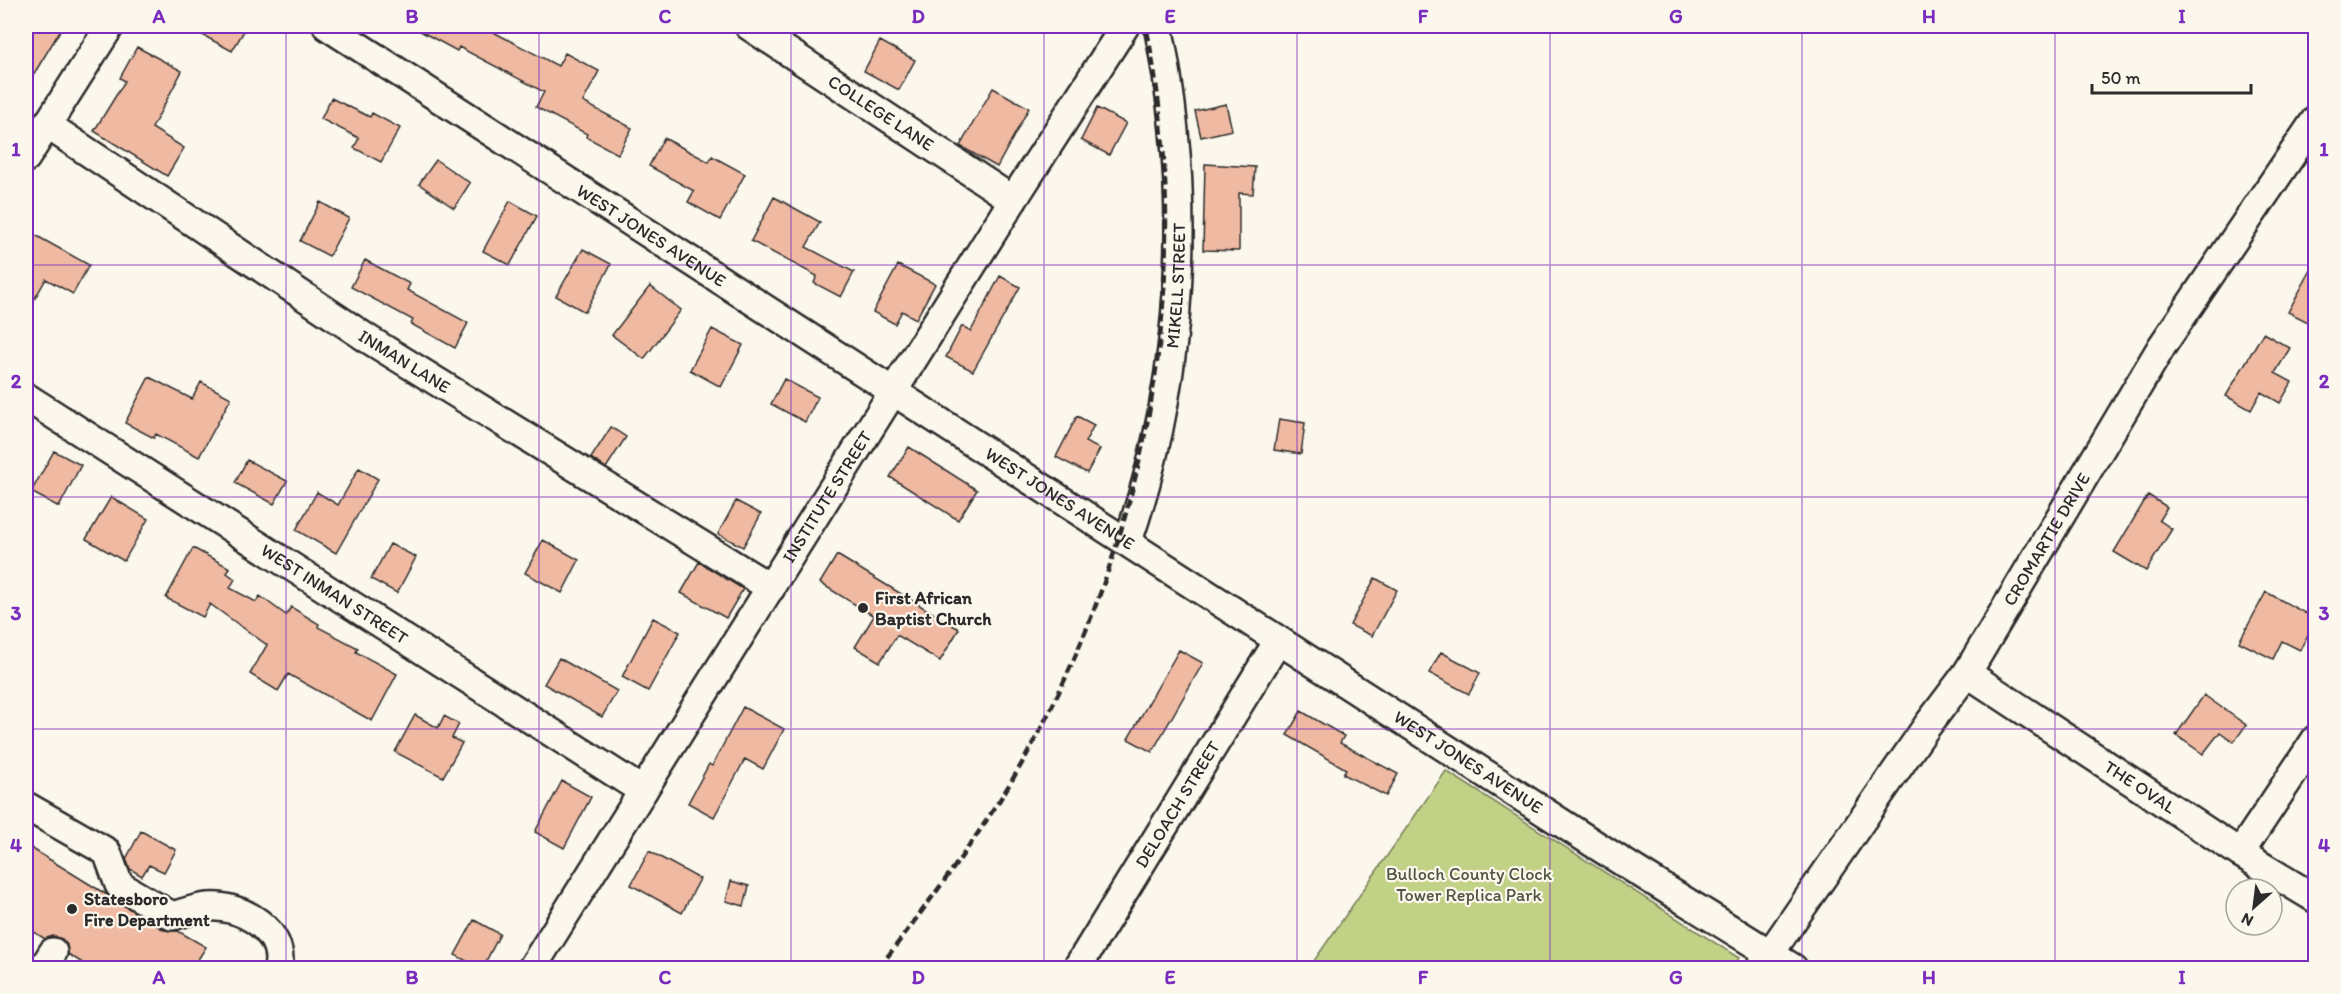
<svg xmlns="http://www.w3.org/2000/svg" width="2341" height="994" font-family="Itim,sans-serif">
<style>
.green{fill:#c1d186;stroke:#767e58;stroke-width:1.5}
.building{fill:#efb9a2;stroke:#2b2b2b;stroke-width:1.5}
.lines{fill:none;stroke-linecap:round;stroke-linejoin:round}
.minor-casing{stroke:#2b2b2b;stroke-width:32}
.minor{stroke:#fbf7ec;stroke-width:27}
.rail{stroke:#2b2b2b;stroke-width:4.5;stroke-dasharray:9 4.5;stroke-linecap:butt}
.grid{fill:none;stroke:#7b2cbf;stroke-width:1.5;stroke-opacity:0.55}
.poi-dot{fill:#2b2b2b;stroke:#fbf7ec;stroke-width:2}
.labels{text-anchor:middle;stroke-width:4.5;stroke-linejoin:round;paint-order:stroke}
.street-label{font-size:18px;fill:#2b2b2b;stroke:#fbf7ec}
.poi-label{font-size:18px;font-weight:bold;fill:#2b2b2b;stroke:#fbf7ec;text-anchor:start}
.park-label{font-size:18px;fill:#505442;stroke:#fbf7ec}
.neatline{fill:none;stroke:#7b2cbf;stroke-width:2}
.grid-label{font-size:20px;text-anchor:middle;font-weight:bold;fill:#7b2cbf}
</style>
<rect width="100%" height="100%" fill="#fbf7ec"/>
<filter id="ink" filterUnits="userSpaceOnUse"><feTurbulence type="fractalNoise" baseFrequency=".0167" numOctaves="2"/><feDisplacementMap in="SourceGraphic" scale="12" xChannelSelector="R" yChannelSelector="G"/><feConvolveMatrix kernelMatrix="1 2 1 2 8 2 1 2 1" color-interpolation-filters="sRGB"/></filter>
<g filter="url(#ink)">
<path class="green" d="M1446 771 1739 958 1733 968H1309Z"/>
<path class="building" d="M26 26H63L26 87Z
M186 26H247L232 51Z
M411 26H482L558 66 565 53 599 71 583 102 632 128 618 154 586 137 587 134 536 107 544 92 459 47 457 51Z
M880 41 915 60 899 90 864 71Z
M137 47 182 71 152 128 184 148 167 176 94 131 125 81 120 78Z
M993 88 1029 108 997 167 960 146Z
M331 98 370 117 372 113 400 128 381 162 354 148 359 138 321 119Z
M1226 104 1232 130 1201 137 1195 111Z
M1097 108 1126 123 1109 155 1081 140Z
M664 138 709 162 712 156 745 174 720 220 688 202 694 191 649 166Z
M436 160 470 183 454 208 419 184Z
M1205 164 1255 167 1253 194 1239 193V251L1203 250Z
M774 197 820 222 806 247 854 272 841 297 814 283 817 276 751 241Z
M510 201 537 216 510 265 483 251Z
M320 202 349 218 329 256 300 241Z
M26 230 89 265 73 294 46 279 26 314Z
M583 249 611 264 585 312 556 296Z
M365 260 410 284 407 290 468 323 455 348 411 324 413 320 351 287Z
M2316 261V307L2308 322 2288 312Z
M898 265 935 284 916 319 902 311 895 324 873 312Z
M1000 276 1020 287 973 371 946 357 962 326 971 331Z
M650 286 681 310 644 359 612 335Z
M712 329 743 345 721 387 690 370Z
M2263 333 2290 348 2275 373 2292 382 2280 403 2261 392 2251 410 2226 396Z
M149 377 192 399 201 382 231 398 199 457 156 434 154 438 125 423Z
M784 379 818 397 805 422 771 404Z
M1077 416 1094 425 1085 442 1100 449 1087 473 1056 457Z
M1279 419 1305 423 1301 454 1274 450Z
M611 427 626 437 606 468 591 458Z
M909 447 977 490 958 520 890 477Z
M54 451 81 465 59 507 31 492Z
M247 460 287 481 274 504 235 483Z
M359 468 378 479 336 553 296 530 317 492 338 505Z
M2148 495 2167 507 2159 520 2172 529 2146 571 2114 552Z
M111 497 148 519 124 561 86 539Z
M736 501 761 514 743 547 718 534Z
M543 540 579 560 562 593 525 573Z
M390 544 416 557 397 593 371 579Z
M193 548 230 568 227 573 235 579 230 588 256 602 260 596 286 615 291 607 319 624 318 627 358 648 356 652 397 674 372 721 288 674 278 691 250 674 267 645 210 604 203 617 166 598Z
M837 555 959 629 940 661 897 635 880 662 855 647 874 616 820 583Z
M699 562 743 589 726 618 681 593Z
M1375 578 1397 590 1372 636 1350 625Z
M2266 592 2316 619 2300 650 2282 641 2273 659 2239 642Z
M653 618 680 632 648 691 622 677Z
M1179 650 1203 663 1152 752 1128 739Z
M1441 652 1480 673 1469 694 1429 673Z
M559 658 617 691 602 717 544 684Z
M2204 695 2246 725 2234 742 2220 732 2203 754 2176 735Z
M743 707 784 729 763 769 745 759 714 817 688 803 709 764 712 766Z
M1301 711 1344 736 1340 743 1398 774 1386 796 1343 774 1346 769 1287 735Z
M415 715 438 728 444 716 459 724 452 738 462 743 443 777 395 752Z
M562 781 591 797 564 848 535 832Z
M141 831 176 850 164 872 149 865 142 876 130 869 126 859Z
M26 845 164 930 178 931 206 947 192 969H92L68 954 67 945 62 939 53 936 45 939 26 927Z
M649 851 700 879 682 913 631 885Z
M731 881 749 886 744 906 726 901Z
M474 920 500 934 482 969 455 955Z"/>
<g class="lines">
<g class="minor-casing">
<g id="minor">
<path id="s1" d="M327 26C746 298 1167 566 1585 838 1654 883 1724 924 1793 968"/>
<path id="s2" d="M749 26 1013 200"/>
<path id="s3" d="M46 124 368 339 771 588"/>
<path d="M26 158 110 26"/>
<path id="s4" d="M26 397 643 791"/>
<path id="s5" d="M1128 541C1185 376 1193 197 1158 26"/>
<path id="s6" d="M1967 673 2240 853 2316 899"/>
<path d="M26 806 107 852 119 885 172 916C183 913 196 908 208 907 241 904 286 931 278 968"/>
<path d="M2240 853 2316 739"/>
<path d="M43 968 53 952"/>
<path id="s7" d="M532 968 1013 200 1125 26"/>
<path id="s8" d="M1077 968 1278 641"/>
<path id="s9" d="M1760 968 1927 726 1967 673 2162 346 2316 119"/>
</g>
</g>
<use href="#minor" class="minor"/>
<path class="rail" d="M879 968C936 892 995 817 1039 732 1152 516 1195 265 1146 26"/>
</g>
</g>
<path class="grid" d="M286 26V968M539 26V968M791 26V968M1044 26V968M1297 26V968M1550 26V968M1802 26V968M2055 26V968M26 265H2316M26 497H2316M26 729H2316"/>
<g class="poi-dot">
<circle cx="863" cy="608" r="6"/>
<circle cx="72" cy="909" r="6"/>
</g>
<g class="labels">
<g class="street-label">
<text dy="6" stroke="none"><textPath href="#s2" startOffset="158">COLLEGE LANE</textPath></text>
<text dy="6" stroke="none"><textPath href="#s1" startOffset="386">WEST JONES AVENUE</textPath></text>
<text dy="6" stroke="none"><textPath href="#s5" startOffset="261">MIKELL STREET</textPath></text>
<text dy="6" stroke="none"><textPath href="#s3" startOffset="430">INMAN LANE</textPath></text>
<text dy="6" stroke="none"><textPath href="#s7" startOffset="556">INSTITUTE STREET</textPath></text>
<text dy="6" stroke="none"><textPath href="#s1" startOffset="872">WEST JONES AVENUE</textPath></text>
<text dy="6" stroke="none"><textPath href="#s9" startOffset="516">CROMARTIE DRIVE</textPath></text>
<text dy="6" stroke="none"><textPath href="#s4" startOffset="366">WEST INMAN STREET</textPath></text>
<text dy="6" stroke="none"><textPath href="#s1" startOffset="1358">WEST JONES AVENUE</textPath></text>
<text dy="6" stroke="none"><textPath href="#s6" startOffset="207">THE OVAL</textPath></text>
<text dy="6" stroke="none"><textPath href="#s8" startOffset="192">DELOACH STREET</textPath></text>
</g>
<g class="poi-label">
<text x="875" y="604">First African<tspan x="875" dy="21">Baptist Church</tspan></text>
<text x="84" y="905">Statesboro<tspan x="84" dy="21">Fire Department</tspan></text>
</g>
<g class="park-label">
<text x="1469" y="880">Bulloch County Clock<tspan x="1469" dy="21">Tower Replica Park</tspan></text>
</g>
</g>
<rect width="2341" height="994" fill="none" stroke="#fbf7ec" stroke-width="66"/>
<g transform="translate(2254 907) rotate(208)"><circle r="28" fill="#fbf7ec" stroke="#a8a59f" stroke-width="1.5"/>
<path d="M0-4.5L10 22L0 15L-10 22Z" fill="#2b2b2b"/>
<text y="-9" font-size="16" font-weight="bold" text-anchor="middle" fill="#2b2b2b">N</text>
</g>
<path d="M2092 84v9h159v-9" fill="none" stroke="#2b2b2b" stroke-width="3"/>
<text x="2101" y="84" font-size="18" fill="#2b2b2b" stroke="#fbf7ec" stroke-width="4.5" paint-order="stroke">50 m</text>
<rect x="33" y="33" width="2275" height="928" class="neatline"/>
<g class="grid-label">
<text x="159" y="23">A</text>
<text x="412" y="23">B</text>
<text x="665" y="23">C</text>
<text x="918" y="23">D</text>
<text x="1170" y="23">E</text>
<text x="1423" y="23">F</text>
<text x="1676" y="23">G</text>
<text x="1929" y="23">H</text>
<text x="2182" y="23">I</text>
<text x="16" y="156">1</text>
<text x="2324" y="156">1</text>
<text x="16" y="388">2</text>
<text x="2324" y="388">2</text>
<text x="16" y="620">3</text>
<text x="2324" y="620">3</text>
<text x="16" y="852">4</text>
<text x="2324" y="852">4</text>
<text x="159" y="984">A</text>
<text x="412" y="984">B</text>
<text x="665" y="984">C</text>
<text x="918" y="984">D</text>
<text x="1170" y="984">E</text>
<text x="1423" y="984">F</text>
<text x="1676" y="984">G</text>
<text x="1929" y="984">H</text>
<text x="2182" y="984">I</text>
</g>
</svg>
